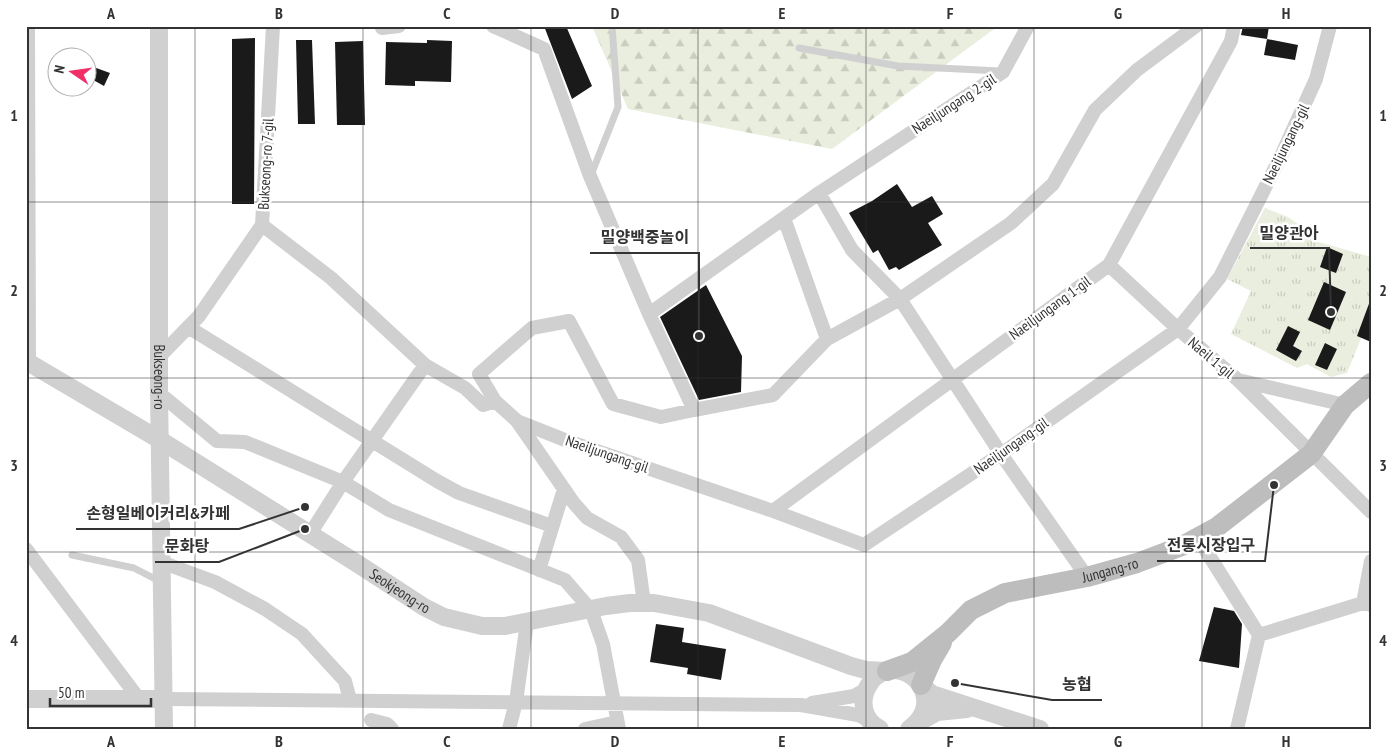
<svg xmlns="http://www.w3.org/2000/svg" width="1397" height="755" font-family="'PT Sans Narrow','Noto Sans KR',sans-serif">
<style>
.grass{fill:url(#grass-tufts)}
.forest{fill:url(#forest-firs)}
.building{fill:#1a1a1a}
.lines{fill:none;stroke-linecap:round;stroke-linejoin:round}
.service{stroke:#d0d0d0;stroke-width:7}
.minor{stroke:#d0d0d0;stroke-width:14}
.tertiary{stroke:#d0d0d0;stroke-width:18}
.secondary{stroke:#bdbdbd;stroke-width:20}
.grid{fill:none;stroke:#333;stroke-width:1;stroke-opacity:0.55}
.labels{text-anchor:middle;stroke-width:5;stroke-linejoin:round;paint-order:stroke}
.street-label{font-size:15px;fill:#333;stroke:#fff}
.leader{fill:none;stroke:#333;stroke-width:2}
.callout-dot{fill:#333;stroke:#fff;stroke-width:2}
.callout-label{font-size:16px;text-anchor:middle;font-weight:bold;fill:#333;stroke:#fff;stroke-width:5;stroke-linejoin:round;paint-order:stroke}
.neatline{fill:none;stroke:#333;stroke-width:2}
.grid-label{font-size:16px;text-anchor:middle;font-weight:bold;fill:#333}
</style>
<defs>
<pattern id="grass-tufts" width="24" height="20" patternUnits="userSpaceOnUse" patternTransform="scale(1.25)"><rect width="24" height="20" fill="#e9eede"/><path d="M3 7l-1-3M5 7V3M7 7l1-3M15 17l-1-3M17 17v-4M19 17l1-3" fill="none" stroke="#c8cdbf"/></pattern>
<pattern id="forest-firs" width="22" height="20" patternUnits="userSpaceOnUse" patternTransform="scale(1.25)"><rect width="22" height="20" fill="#e9eede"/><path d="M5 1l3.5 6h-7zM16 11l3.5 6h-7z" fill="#c8cdbf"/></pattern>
</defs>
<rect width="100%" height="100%" fill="#fff"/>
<path class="grass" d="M1265 208 1288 217 1298 224 1301 237 1371 257V314L1347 373 1331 377 1307 364 1297 368 1231 334 1251 291 1227 279Z"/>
<path class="forest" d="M592 26H998L832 149 628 109Z"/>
<path class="building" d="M544 26H566L592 86 572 99Z
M1243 26H1269L1267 39 1241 35Z
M255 38 254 204H232V39Z
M1267 39 1298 45 1295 60 1264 55Z
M296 40H312L315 124H298Z
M427 40 452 41 451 82 415 81V86L385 85 386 42 427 43Z
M363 41 365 125H337L335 42Z
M88 65 110 73 104 86 88 77Z
M897 184 912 207 932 196 943 214 928 223 942 245 899 270 896 267 889 270 878 250 873 253 849 213 872 201Z
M1327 247 1343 254 1336 273 1320 267Z
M1324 282 1346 292 1330 330 1308 320Z
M706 285 742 356 741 392 699 400 660 317Z
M1370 301 1371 302V342L1357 336Z
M1288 326 1300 332 1293 346 1302 351 1296 361 1276 350Z
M1325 343 1337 349 1327 370 1315 365Z
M1214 607 1234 611 1242 624 1239 668 1199 661Z
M656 624 684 628 682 642 726 649 721 680 687 674 688 668 650 662Z"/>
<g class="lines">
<path class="service" d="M799 48 898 66 1000 71
M591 175 618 107 612 26
M72 555 134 568 161 582"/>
<path class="minor" d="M28 26 29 363
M382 26V28L399 26
M493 26 544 49 590 176 649 314
M819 193 852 250 900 299 1001 454 1087 577
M262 225 331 278 425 365
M1109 265 1178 329 1238 380 1371 512
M188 327 437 481 459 493 552 526
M827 339 900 299 1011 223 1053 184 1095 110 1137 70 1196 26
M160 356 199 316 262 225 273 26
M1238 380 1345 405
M159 393 217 441 245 442 343 482 389 510 565 580 591 610 603 644 619 729
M694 410 773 395 827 339 784 218
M517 421 565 440 773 511 864 545 1001 454 1178 329 1220 277 1282 154 1316 79 1330 26
M773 511 1109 265 1231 41 1234 26
M310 534 343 482 425 365 465 388 483 405 495 401
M1198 538 1259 635 1363 603 1371 605
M26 549 139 699
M161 562 215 582 265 609 302 634 345 681 350 700
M539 570 564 489
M644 603 638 560 621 537 587 518 573 502 517 421 495 401 479 374 532 328 569 321 613 404 661 417 694 410 649 314 819 193 1003 72 1028 26
M1363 603 1371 561
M163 699 801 705 858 715 870 721
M812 703 854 696 865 690
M371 720 387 724 392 729
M509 729 516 702 527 622
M585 729 617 722
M1237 729 1259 635"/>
<g class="tertiary">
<path id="s1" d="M159 26V393L164 729"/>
<path id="s2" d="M26 361 160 440 358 564 424 607 444 617 482 626H505L606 606 630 603H654L709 613 851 666 866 670 887 671"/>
<path d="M921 685 932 694 1040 729"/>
<path d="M26 699H163"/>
<path d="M917 723 937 712 967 709"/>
<path d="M880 729C843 709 875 653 910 675 918 680 923 688 925 697 927 711 920 721 909 729"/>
</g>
<g class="secondary">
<path id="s3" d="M887 671 912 662 948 633 971 610 1005 593 1087 577 1137 563 1182 546 1217 527 1311 454 1345 405 1371 383"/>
<path d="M921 685 932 660 942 643"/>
</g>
</g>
<path class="grid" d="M195 26V729M363 26V729M531 26V729M698 26V729M866 26V729M1034 26V729M1202 26V729M26 202H1371M26 378H1371M26 552H1371"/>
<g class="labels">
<g class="street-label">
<text transform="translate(954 104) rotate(-33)" y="5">Naeiljungang 2-gil</text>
<text transform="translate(1286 144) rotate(-64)" y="5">Naeiljungang-gil</text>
<text transform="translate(266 164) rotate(-87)" y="5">Bukseong-ro 7-gil</text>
<text transform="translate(1050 308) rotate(-36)" y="5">Naeiljungang 1-gil</text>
<text transform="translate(1211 358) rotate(40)" y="5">Naeil 1-gil</text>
<text dy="5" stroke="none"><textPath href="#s1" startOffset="351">Bukseong-ro</textPath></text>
<text transform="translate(1011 446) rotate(-35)" y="5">Naeiljungang-gil</text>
<text transform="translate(607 454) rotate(19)" y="5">Naeiljungang-gil</text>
<text dy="5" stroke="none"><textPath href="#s3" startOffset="251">Jungang-ro</textPath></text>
<text dy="5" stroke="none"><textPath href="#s2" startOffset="439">Seokjeong-ro</textPath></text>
</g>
</g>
<path class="leader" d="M1331 312L1329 248H1250M699 336L699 253H590M305 507L239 529H76M1274 485L1265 561H1157M305 529L219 562H155M955 683L1052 700H1102"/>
<g class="callout-dot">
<circle cx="1331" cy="312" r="5"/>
<circle cx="699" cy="336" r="5"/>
<circle cx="305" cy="507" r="5"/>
<circle cx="1274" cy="485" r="5"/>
<circle cx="305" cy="529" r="5"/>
<circle cx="955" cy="683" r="5"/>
</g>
<g class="callout-label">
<text x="1289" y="239">밀양관아</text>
<text x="645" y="243">밀양백중놀이</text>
<text x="158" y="519">손형일베이커리&amp;카페</text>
<text x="1211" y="551">전통시장입구</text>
<text x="187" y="552">문화탕</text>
<text x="1077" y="690">농협</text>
</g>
<rect width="1397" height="755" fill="none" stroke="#ffffff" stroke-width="55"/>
<g transform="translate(72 72) rotate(283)"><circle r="24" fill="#ffffff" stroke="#adadad"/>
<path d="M0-4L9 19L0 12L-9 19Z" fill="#f02e67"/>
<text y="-8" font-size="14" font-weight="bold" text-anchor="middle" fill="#333333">N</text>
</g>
<path d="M50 698v8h101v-8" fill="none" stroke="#333333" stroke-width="2.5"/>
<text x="58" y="698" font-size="15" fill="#333333" stroke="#ffffff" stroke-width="4" paint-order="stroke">50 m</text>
<rect x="28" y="28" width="1342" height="700" class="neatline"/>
<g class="grid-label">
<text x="111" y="19">A</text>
<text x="279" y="19">B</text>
<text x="447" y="19">C</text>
<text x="615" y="19">D</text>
<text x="782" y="19">E</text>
<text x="950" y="19">F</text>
<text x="1118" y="19">G</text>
<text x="1286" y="19">H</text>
<text x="14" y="121">1</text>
<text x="1383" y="121">1</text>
<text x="14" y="296">2</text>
<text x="1383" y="296">2</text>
<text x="14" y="471">3</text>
<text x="1383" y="471">3</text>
<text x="14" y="646">4</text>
<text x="1383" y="646">4</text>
<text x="111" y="747">A</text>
<text x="279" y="747">B</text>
<text x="447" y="747">C</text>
<text x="615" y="747">D</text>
<text x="782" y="747">E</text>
<text x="950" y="747">F</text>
<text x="1118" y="747">G</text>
<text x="1286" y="747">H</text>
</g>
</svg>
